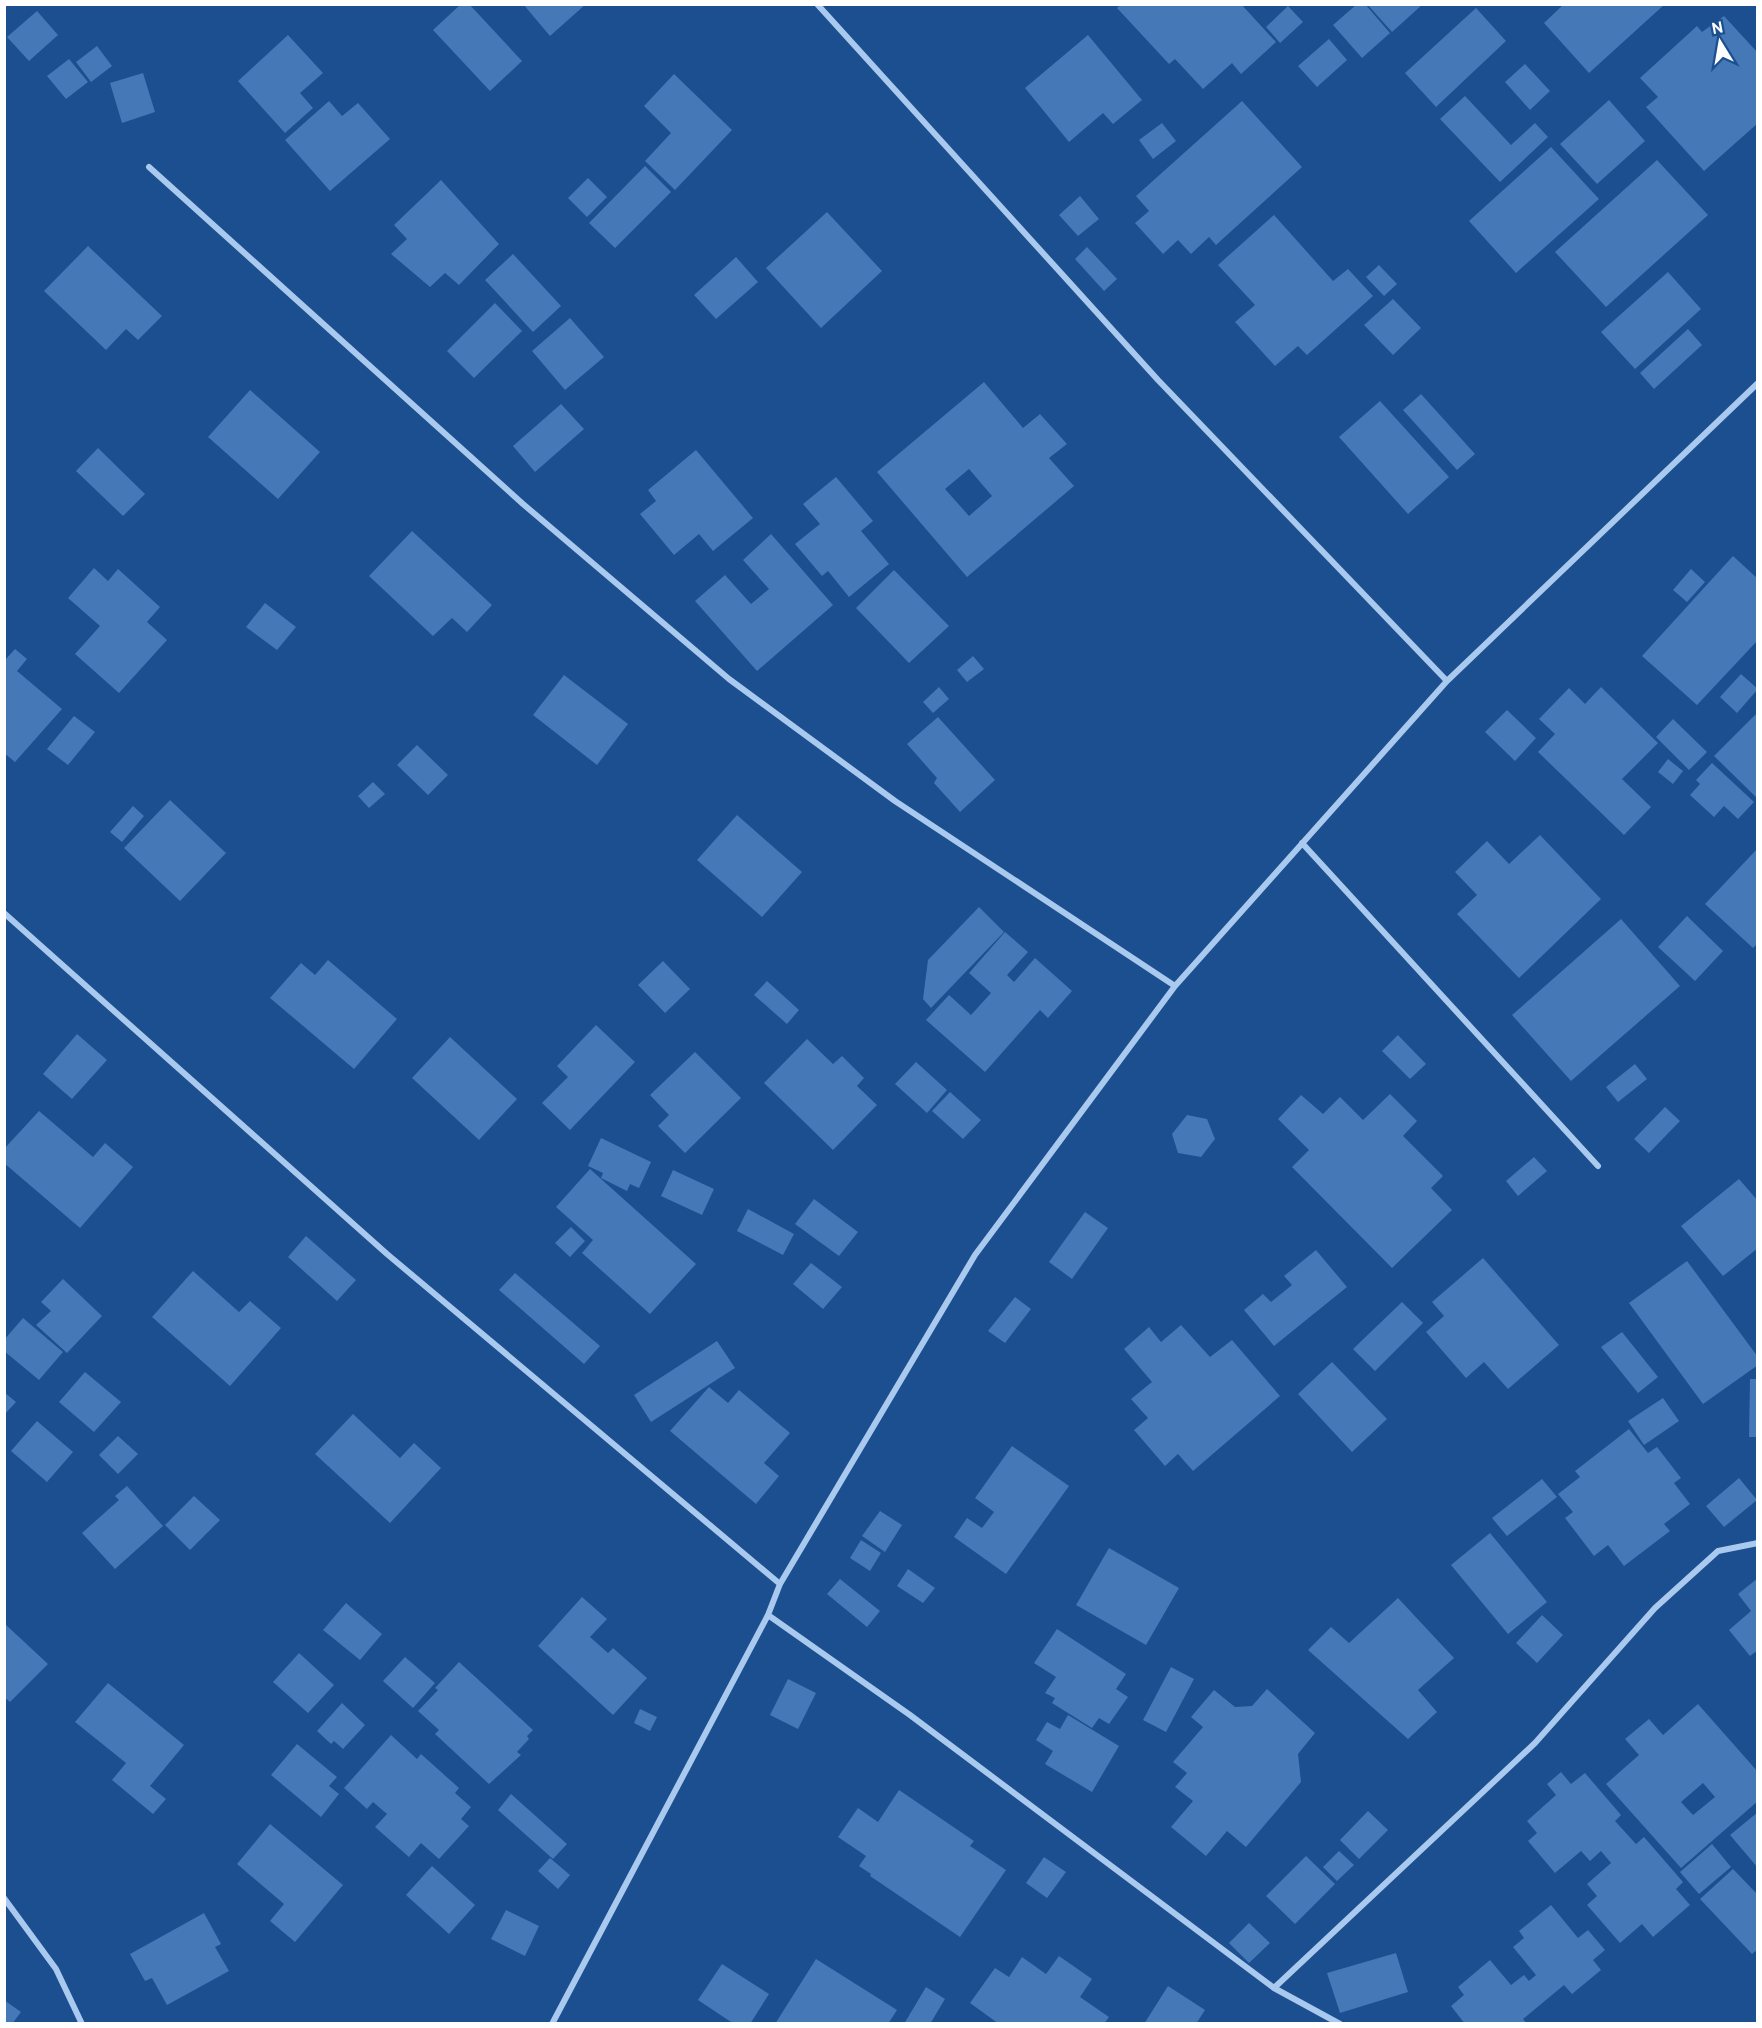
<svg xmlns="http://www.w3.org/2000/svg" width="1762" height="2028" font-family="Overpass,sans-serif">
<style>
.building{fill:#4478b7;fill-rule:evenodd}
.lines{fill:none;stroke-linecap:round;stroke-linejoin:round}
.street{stroke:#a9c9ee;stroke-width:6}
</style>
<rect width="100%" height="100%" fill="#1b4f8f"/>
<path class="building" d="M461 4H469L522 61 490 91 433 30Z
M523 4H586L550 36Z
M1121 4H1241L1276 42 1241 74 1232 63 1203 89 1175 59 1169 64 1117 8Z
M1357 4H1365L1390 33 1362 58 1333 25Z
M1367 4H1423L1392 32Z
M1564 4H1665L1589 73 1544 23Z
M1288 6 1303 22 1280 43 1266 27Z
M1476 8 1506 41 1436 107 1405 73Z
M37 11 58 35 29 61 7 37Z
M1724 16 1758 53V123L1704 171 1646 107 1658 97 1640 78 1697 26 1702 32Z
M288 35 323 73 300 93 313 108 285 133 238 81Z
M1088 35 1142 100 1113 124 1103 113 1069 142 1025 88Z
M1329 39 1347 60 1317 87 1298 66Z
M97 46 112 66 91 82 76 62Z
M69 59 88 82 66 99 47 76Z
M1525 64 1550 91 1530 110 1505 82Z
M143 73 155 112 122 123 110 83Z
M674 74 732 130 675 190 645 161 671 133 644 106Z
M1465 96 1511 145 1535 123 1548 137 1500 182 1440 119Z
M1609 100 1645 141 1597 184 1560 144Z
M329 101 342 116 358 103 390 139 330 191 285 140Z
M1242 101 1302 167 1216 245 1209 237 1191 254 1178 240 1163 254 1135 223 1149 211 1136 196Z
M1162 123 1176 141 1153 159 1139 140Z
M1551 147 1599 199 1516 273 1469 221Z
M1657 160 1708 215 1606 307 1555 252Z
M645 166 671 192 615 248 589 223Z
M588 178 607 197 587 217 568 198Z
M441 180 499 244 459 285 445 273 430 287 391 254 407 239 394 225Z
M1080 196 1099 219 1078 236 1059 215Z
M827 212 882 271 821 328 766 268Z
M1274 215 1333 281 1348 269 1373 296 1307 355 1298 346 1275 366 1235 322 1255 305 1218 265Z
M88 246 162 316 138 340 126 329 106 350 44 291Z
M1087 247 1117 279 1104 291 1075 259Z
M513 254 561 306 533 332 485 280Z
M736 257 758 282 716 319 694 295Z
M1379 265 1397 284 1384 296 1366 277Z
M1668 272 1701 309 1635 369 1601 332Z
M1393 299 1421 328 1393 355 1364 325Z
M495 303 522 331 474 378 447 351Z
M570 318 604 357 565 390 532 351Z
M1688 329 1702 345 1654 389 1640 373Z
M984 382 1023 428 1040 414 1067 444 1049 458 1074 486 967 577 877 472ZM969 469 992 496 969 516 945 489Z
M250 390 320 452 278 499 208 437Z
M1421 394 1475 454 1457 470 1403 410Z
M1380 401 1449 477 1408 514 1339 437Z
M561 404 584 429 535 472 513 446Z
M98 448 145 494 123 516 76 471Z
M696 450 753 518 713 551 699 534 674 555 640 514 656 501 648 490Z
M836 477 873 521 861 531 889 564 849 597 828 571 822 576 795 544 820 524 803 504Z
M412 531 492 605 467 632 452 618 433 636 369 576Z
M771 534 833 605 757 671 695 601 725 575 751 604 769 589 743 560Z
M1733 556 1758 579V640L1697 705 1642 656Z
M94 568 108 581 118 569 160 607 147 622 167 640 119 693 75 654 100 626 68 598Z
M1691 569 1705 582 1687 602 1673 590Z
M894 570 949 626 909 663 856 608Z
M265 603 296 627 277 650 246 627Z
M15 649 27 659 17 671 62 709 15 762 4 753V661Z
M973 656 984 669 967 682 957 670Z
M1741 674 1758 689 1737 713 1720 697Z
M564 675 628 724 597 765 533 715Z
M939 687 949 699 933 713 923 702Z
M1601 687 1658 743 1622 779 1651 807 1624 835 1538 752 1555 734 1539 719 1569 688 1585 704Z
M1507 710 1536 738 1515 761 1485 732Z
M1758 712V799L1714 756Z
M74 716 95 732 68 765 47 749Z
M938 717 995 780 960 812 934 783 937 778 907 744Z
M1673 719 1707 752 1689 770 1656 737Z
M417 745 448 775 428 795 397 765Z
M1668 759 1683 771 1673 784 1658 772Z
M1712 763 1754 802 1738 819 1724 806 1714 817 1690 795 1700 784 1696 780Z
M373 782 385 794 369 808 358 796Z
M170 800 226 853 180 901 124 848Z
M133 806 144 816 122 842 110 832Z
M737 815 802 872 762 917 697 860Z
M1540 835 1601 899 1519 978 1457 914 1477 895 1455 872 1487 841 1509 864Z
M1758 848V943L1753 948 1705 904Z
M979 907 1004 932 931 1008 923 999 928 960Z
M1687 916 1723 951 1695 981 1658 947Z
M1621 919 1680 986 1571 1081 1512 1015Z
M1005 932 1028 952 1007 975 1014 982 1035 958 1072 991 1048 1018 1040 1010 985 1072 926 1020 949 995 971 1015 991 993 969 973Z
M328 960 397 1019 354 1069 270 998 301 963 315 975Z
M663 961 690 989 665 1013 638 985Z
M767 981 799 1010 787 1024 754 995Z
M596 1025 635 1062 570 1130 542 1103 568 1077 557 1066Z
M77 1034 107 1060 72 1099 43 1074Z
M1398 1035 1426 1064 1410 1079 1382 1051Z
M450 1037 517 1099 479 1140 412 1078Z
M807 1039 833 1064 842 1056 864 1078 857 1086 877 1105 833 1150 764 1083Z
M695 1052 741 1098 685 1153 658 1126 669 1115 650 1095Z
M916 1062 947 1090 927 1113 895 1084Z
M1635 1064 1647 1079 1618 1102 1606 1087Z
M950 1092 981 1120 963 1139 932 1111Z
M1390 1094 1417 1121 1403 1136 1443 1176 1431 1188 1452 1210 1392 1268 1292 1167 1309 1150 1278 1119 1301 1095 1323 1114 1340 1097 1363 1120Z
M1665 1107 1680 1121 1649 1153 1634 1139Z
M39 1111 93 1157 105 1143 133 1167 80 1228 4 1163V1149Z
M1187 1115 1207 1119 1215 1139 1201 1157 1178 1153 1172 1134Z
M601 1138 651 1162 639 1188 630 1184 627 1191 601 1178 603 1173 588 1166Z
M1534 1157 1547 1171 1518 1196 1506 1181Z
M590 1169 696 1264 650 1314 582 1253 593 1240 556 1207Z
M673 1170 714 1189 702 1215 661 1196Z
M1739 1179 1758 1201V1248L1723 1276 1681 1226Z
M814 1199 858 1232 839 1256 795 1224Z
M748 1209 794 1234 783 1255 737 1231Z
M1085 1212 1108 1228 1072 1279 1049 1262Z
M571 1227 585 1241 570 1257 555 1243Z
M306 1236 356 1280 337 1301 288 1257Z
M1316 1250 1347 1287 1274 1346 1244 1310 1263 1294 1271 1302 1292 1285 1284 1276Z
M1483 1258 1559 1345 1508 1389 1484 1362 1466 1378 1426 1332 1444 1316 1432 1302Z
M1687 1261 1758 1357V1365L1703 1404 1629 1303Z
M811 1263 842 1287 823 1309 793 1284Z
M193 1271 239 1312 250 1301 281 1328 230 1386 152 1317Z
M515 1273 600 1346 584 1364 499 1290Z
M63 1279 102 1316 67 1353 36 1325 51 1311 41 1302Z
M1015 1297 1031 1309 1005 1343 988 1331Z
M1402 1302 1423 1323 1375 1371 1353 1349Z
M23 1318 63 1352 39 1380 4 1351V1340Z
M1181 1325 1210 1357 1232 1340 1280 1396 1193 1471 1178 1454 1165 1466 1134 1430 1148 1418 1131 1399 1152 1382 1124 1349 1149 1327 1161 1342Z
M1622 1332 1658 1377 1638 1393 1601 1347Z
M717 1341 735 1368 651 1422 634 1395Z
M1332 1362 1387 1419 1352 1452 1298 1394Z
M85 1372 121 1402 94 1432 59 1402Z
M1750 1379H1758V1437H1749Z
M709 1387 728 1403 739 1390 790 1433 764 1463 779 1476 756 1504 670 1431Z
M4 1392 16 1402 4 1415Z
M1663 1398 1679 1421 1644 1445 1628 1421Z
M353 1414 400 1458 414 1443 441 1468 390 1523 315 1454Z
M37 1421 73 1452 47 1482 11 1451Z
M1629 1429 1648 1453 1657 1447 1681 1478 1674 1483 1690 1504 1664 1524 1670 1531 1624 1566 1608 1545 1594 1556 1565 1518 1573 1512 1558 1494 1580 1477 1575 1471Z
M118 1436 138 1454 118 1474 99 1455Z
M1012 1446 1069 1486 1006 1574 954 1537 967 1518 982 1528 994 1512 975 1498Z
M1739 1478 1757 1500 1724 1527 1706 1506Z
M1542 1479 1557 1497 1507 1536 1492 1518Z
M127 1486 163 1526 115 1569 82 1533 119 1500 115 1496Z
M194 1496 220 1520 190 1550 165 1525Z
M880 1511 902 1525 885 1552 862 1536Z
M1490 1533 1547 1602 1508 1634 1451 1565Z
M861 1540 881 1553 870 1571 850 1558Z
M1109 1548 1179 1588 1146 1645 1076 1605Z
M908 1569 935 1588 923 1603 897 1586Z
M1758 1578V1650L1750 1656 1729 1630 1751 1611 1738 1594Z
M840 1579 880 1611 867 1627 827 1594Z
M582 1597 607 1619 590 1637 608 1653 613 1648 647 1678 613 1715 538 1646Z
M1398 1598 1454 1658 1418 1690 1437 1712 1408 1739 1308 1650 1331 1627 1349 1643Z
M346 1603 382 1634 360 1660 323 1630Z
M1542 1615 1563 1635 1537 1663 1516 1643Z
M4 1623 48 1664 10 1702 4 1697Z
M1057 1629 1126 1674 1116 1689 1128 1697 1109 1724 1099 1718 1092 1728 1052 1703 1055 1698 1045 1693 1056 1677 1034 1663Z
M299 1653 334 1685 308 1713 273 1682Z
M405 1657 435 1683 413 1708 383 1681Z
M459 1662 533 1730 527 1736 529 1739 517 1752 521 1755 489 1784 435 1734 439 1730 418 1711 438 1690 435 1688Z
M1171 1667 1194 1679 1166 1732 1143 1720Z
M788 1679 816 1693 798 1729 770 1715Z
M108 1683 184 1745 150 1786 166 1799 153 1814 112 1780 126 1763 75 1722Z
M1267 1689 1315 1733 1298 1754 1301 1782 1246 1847 1227 1831 1206 1856 1171 1827 1193 1801 1175 1787 1187 1773 1173 1762 1203 1727 1191 1717 1214 1690 1235 1707 1252 1706Z
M342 1703 365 1725 343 1749 334 1741 331 1744 317 1731Z
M1698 1704 1758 1772V1801L1681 1868 1606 1784 1639 1755 1625 1739 1649 1719 1663 1735ZM1703 1783 1715 1797 1693 1815 1681 1802Z
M640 1709 657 1717 650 1731 634 1723Z
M1068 1715 1119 1746 1092 1792 1045 1764 1053 1751 1036 1740 1047 1722 1060 1729Z
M391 1735 417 1759 421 1754 459 1788 455 1793 471 1807 461 1819 469 1826 439 1859 421 1843 409 1857 375 1827 387 1814 373 1802 367 1809 344 1788Z
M297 1744 337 1777 329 1786 339 1794 321 1817 271 1775Z
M1561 1772 1571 1784 1585 1773 1621 1815 1615 1821 1636 1844 1644 1837 1683 1882 1676 1889 1690 1905 1653 1937 1642 1924 1620 1943 1587 1905 1597 1896 1587 1884 1611 1863 1601 1851 1590 1861 1581 1851 1555 1873 1528 1841 1537 1833 1527 1821 1556 1795 1547 1784Z
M899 1790 974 1841 970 1846 1006 1870 960 1937 870 1876 871 1874 859 1866 866 1856 838 1837 858 1808 878 1822Z
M511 1794 567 1844 553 1859 498 1810Z
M1368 1811 1388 1830 1359 1859 1340 1840Z
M1758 1812V1868L1730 1835Z
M270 1824 343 1885 295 1942 270 1921 284 1904 237 1864Z
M1712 1844 1731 1867 1699 1894 1680 1872Z
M1339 1851 1354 1865 1337 1881 1323 1867Z
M1306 1856 1335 1884 1295 1924 1266 1896Z
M1044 1857 1066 1872 1047 1898 1026 1883Z
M550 1858 570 1875 558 1889 538 1871Z
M432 1866 475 1905 449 1934 406 1895Z
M1733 1869 1758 1895V1949L1752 1954 1700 1899Z
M1551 1905 1578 1938 1588 1930 1605 1950 1593 1960 1601 1970 1572 1994 1564 1985 1523 2019 1527 2024H1465L1451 2006 1464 1995 1458 1987 1490 1960 1511 1985 1524 1975 1529 1981 1536 1975 1513 1947 1524 1938 1519 1931Z
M506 1910 539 1926 525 1956 491 1939Z
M204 1913 221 1944 215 1947 229 1971 167 2005 152 1978 145 1981 130 1954Z
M1249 1923 1270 1943 1249 1963 1229 1943Z
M1396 1953 1408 1992 1340 2013 1327 1973Z
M1059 1956 1092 1979 1080 1997 1109 2017 1104 2024H999L970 2003 995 1968 1009 1977 1022 1957 1046 1974Z
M816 1959 897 2010 888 2024H775Z
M722 1964 769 1994 750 2024H734L698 2000Z
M1168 1986 1205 2010 1196 2024H1144Z
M926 1987 945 1999 930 2024H904Z
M4 2000 21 2012 12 2024H4Z"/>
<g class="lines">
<path class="street" d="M817 4 1158 380 1447 681
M149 167 523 504 729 679 895 801 1175 986
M1302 843 1598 1166
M4 913 387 1254 780 1584
M768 1615 910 1715 1274 1988 1340 2024
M4 1898 56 1969 82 2024
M1274 1988 1535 1743 1655 1608 1718 1551 1758 1543
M552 2024 768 1615 780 1584 975 1255 1175 986 1447 681 1758 383"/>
</g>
<rect width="1762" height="2028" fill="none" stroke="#ffffff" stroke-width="12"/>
<g transform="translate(1720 42) rotate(349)" stroke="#1b4f8f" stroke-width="4.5" paint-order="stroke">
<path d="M0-4.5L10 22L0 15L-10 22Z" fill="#ffffff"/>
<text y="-9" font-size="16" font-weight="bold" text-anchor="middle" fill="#ffffff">N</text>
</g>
</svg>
